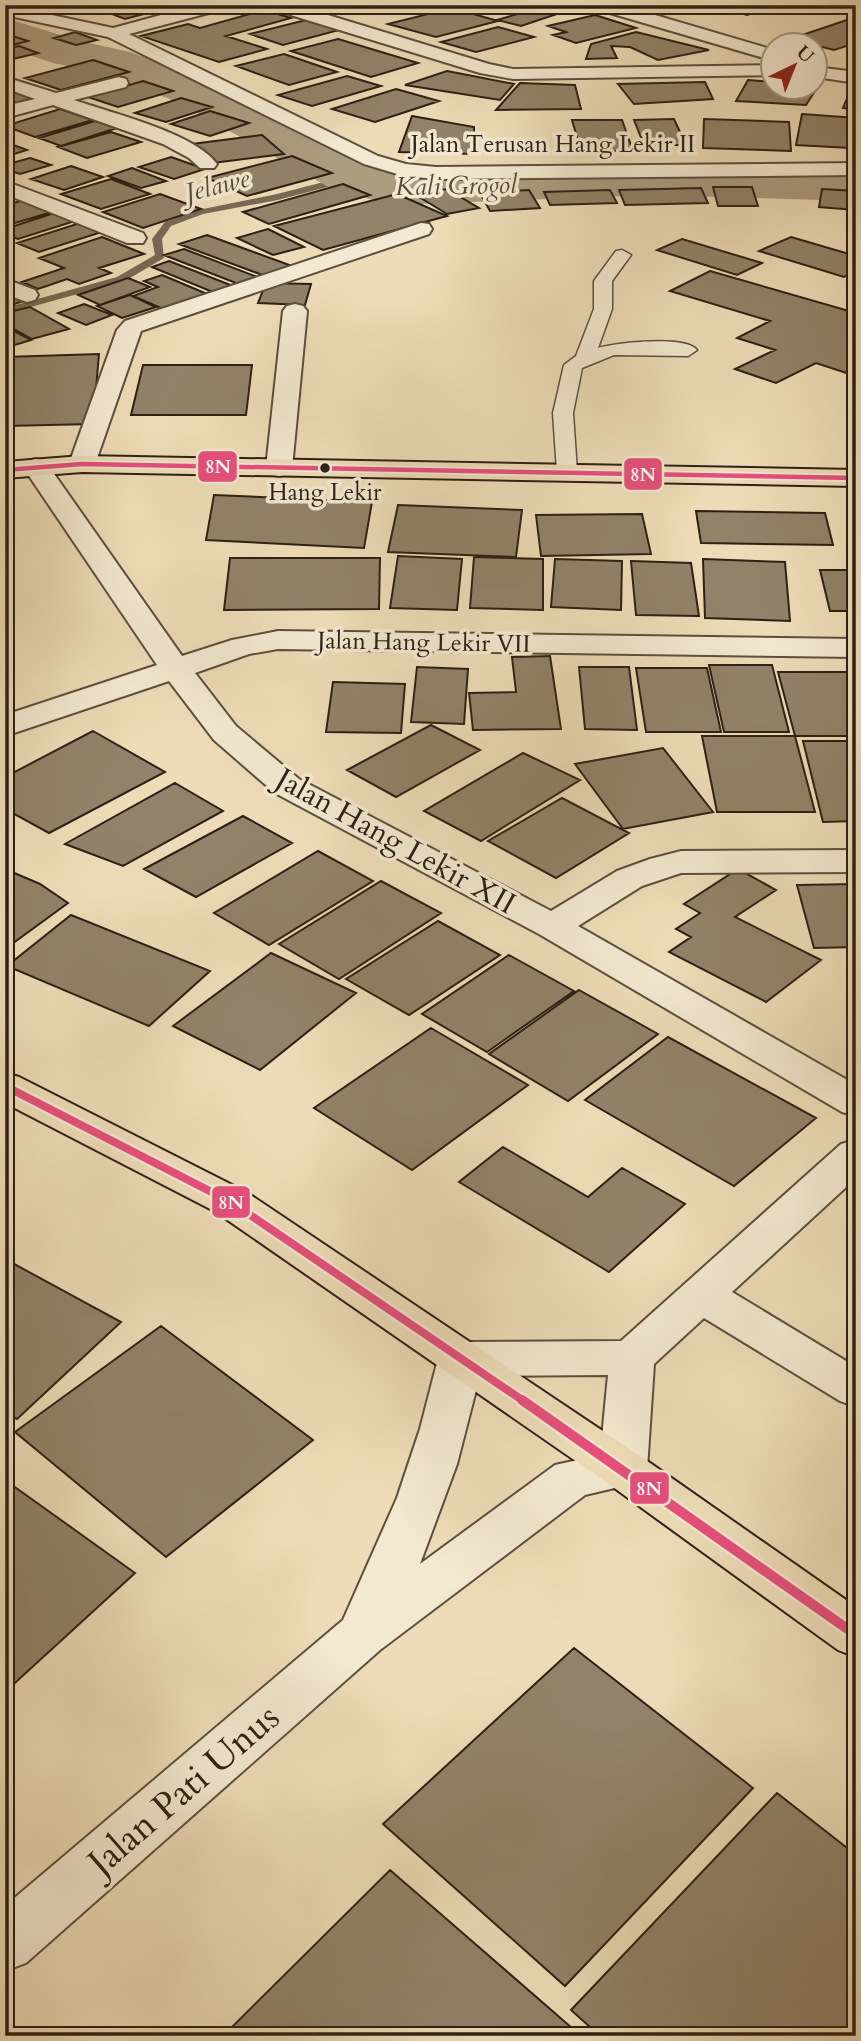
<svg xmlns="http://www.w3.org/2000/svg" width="861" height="2041" font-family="Cardo,serif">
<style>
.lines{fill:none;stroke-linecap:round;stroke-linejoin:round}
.stream{fill:#796a55;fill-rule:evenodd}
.river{fill:#ac9c80;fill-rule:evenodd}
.building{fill:#918269;stroke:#2d2014;stroke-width:2}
.service-casing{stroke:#5d4f3d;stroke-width:3}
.minor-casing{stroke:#5d4f3d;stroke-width:4}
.tertiary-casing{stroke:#5d4f3d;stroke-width:4}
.primary-casing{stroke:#2d2014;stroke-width:4}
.service{fill:#f3e8d0;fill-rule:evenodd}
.minor{fill:#f3e8d0;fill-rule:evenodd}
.tertiary{fill:#f3e8d0;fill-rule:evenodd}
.primary{fill:#eddcb7;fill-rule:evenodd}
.bus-1-far2-casing{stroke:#f3e8d0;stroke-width:8}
.bus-1-far1-casing{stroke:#f3e8d0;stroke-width:13}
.bus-1-casing{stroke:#f3e8d0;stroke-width:15}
.bus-1-far2{stroke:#e64f7c;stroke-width:4.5}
.bus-1-far1{stroke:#e64f7c;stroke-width:8}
.bus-1{stroke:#e64f7c;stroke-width:10}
.bus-dot{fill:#2d2014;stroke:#f3e8d0;stroke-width:2.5}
.labels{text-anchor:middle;stroke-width:7;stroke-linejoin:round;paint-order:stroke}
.far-bus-label{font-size:23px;fill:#2d2014;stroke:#f3e8d0}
.far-street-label{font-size:24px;fill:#2d2014;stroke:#f3e8d0}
.far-water-label{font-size:26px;font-style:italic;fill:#594b3a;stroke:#f3e8d0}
.street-label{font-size:30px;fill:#2d2014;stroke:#f3e8d0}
.near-street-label{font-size:37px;fill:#2d2014;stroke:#f3e8d0}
.line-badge{stroke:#f3e8d0;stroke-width:2.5}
.badge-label{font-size:19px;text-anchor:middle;font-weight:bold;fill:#fff}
</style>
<rect width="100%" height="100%" fill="#eddcb7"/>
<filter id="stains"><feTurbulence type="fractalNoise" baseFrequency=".00286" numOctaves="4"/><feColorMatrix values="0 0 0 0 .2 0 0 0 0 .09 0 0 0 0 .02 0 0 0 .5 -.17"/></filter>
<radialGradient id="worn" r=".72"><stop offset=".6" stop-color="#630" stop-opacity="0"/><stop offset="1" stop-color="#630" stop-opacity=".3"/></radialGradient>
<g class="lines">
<path class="stream" d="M351 175 354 176V180L278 200 203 214 171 226 162 239 164 258 125 281 5 314V308L117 277 155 255 152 239 165 222 198 210 277 194Z"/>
<path class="river" d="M5 18 80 41 130 52 212 82 370 167 393 173 648 163 856 169V201L648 195 392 205 332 189 178 102 100 73 53 63 5 47Z"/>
</g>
<path class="building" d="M88 5H153L163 9 125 19Z
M343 5H397L363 13Z
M536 5H578V7L521 26 497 20 542 7Z
M710 5H781L747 15Z
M452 8 498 21 436 37 388 24Z
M264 10 291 18 226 36 267 49 219 62 141 36 188 24 200 28Z
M595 15 636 28 576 43 553 35 566 32 548 26Z
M856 17V43L834 50 790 39Z
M306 20 339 30 283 45 250 34Z
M498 27 534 37 476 52 441 42Z
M75 32 97 40 76 45 54 38Z
M636 32 709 50 658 60 630 47 611 46 617 58 586 59 591 44Z
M5 34H6L28 41 5 47Z
M338 39 418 63 371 77 291 51Z
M19 46 38 53 5 61V49Z
M284 54 337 72 289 85 236 66Z
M93 60 129 72 61 90 25 78Z
M447 71 514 84 500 100 405 85Z
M347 76 381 86 312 106 278 95Z
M748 80 774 82V88H816L819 85 806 105 736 101Z
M143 81 173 91 118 107 88 97Z
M705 82 713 99 634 104 618 84Z
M520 83 575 85 581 109 496 110Z
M852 87H856V110L843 108Z
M5 88 40 101 5 110Z
M396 89 439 101 375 122 332 109Z
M181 98 212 107 166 122 135 113Z
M60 109 93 120 35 137 5 126Z
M210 111 249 123 210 136 171 124Z
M802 114 856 118V134L850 148 796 145Z
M412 116 474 127V154L399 152Z
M674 119 686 145H644L634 120Z
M704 119 789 122 791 151 703 148Z
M572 120H622L633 151H581Z
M95 121 117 128 61 146 39 138Z
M111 132 141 142 87 158 58 147Z
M262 135 284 154 213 163 192 144Z
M5 142 27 150 5 157Z
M292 156 332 173 247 196 207 178Z
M171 157 205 169 174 179 139 167Z
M30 158 51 165 20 174 5 169V165Z
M71 166 103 177 64 190 31 179Z
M132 168 166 181 141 188 108 176Z
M111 179 150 194 101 209 61 194Z
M343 184 370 195 269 224 243 212Z
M713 187H752L758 206H718Z
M701 188 708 203 625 205 619 190Z
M447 189 479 208 447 214 416 195Z
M822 189 856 191V210L819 207Z
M529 190 540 208 490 211 480 193Z
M610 190 617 203 550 205 544 192Z
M160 194 201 209 143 228 103 212Z
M397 194 447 216 323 250 274 226Z
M23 200 52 212 5 226V206Z
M54 213 75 221 18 239 5 234V229Z
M80 223 102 232 39 252 17 243Z
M268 229 304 247 273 255 237 238Z
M207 235 292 266 265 276 179 244Z
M102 237 144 254 99 268 111 273 79 284 67 279 38 289 22 282 64 268 39 258Z
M791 237 856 256V271L844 277 759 251Z
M682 239 762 263 737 275 657 250Z
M184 249 260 278 241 285 164 255Z
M169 261 233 286 215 293 152 267Z
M710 271 856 313V376L816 363 776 383 735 369 775 350 737 338 770 321 670 291Z
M162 275 207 294 163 309 133 296 158 287 144 281Z
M128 278 150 287 100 305 78 295Z
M266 283 311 284 305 305 258 303Z
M5 293 23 301 5 307Z
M130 295 156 307 122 318 97 306Z
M84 304 112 315 86 325 58 313Z
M30 307 69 329 32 339 5 324V313Z
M5 326 31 340 5 348Z
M99 354 93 424 5 426V357Z
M143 365H252L246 415H131Z
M214 495 372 502 364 548 206 540Z
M398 505 522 510 516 557 388 552Z
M696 511 825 513 833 545 701 543Z
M642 514 651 554 541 556 536 515Z
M398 556 462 559 457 610 390 608Z
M474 557 543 559V610L470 608Z
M230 558H380L379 609 224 610Z
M555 559 622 561 621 610 551 607Z
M703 559 785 562 790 621 705 618Z
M631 561 691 563 699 616 636 615Z
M820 570H856V611H830Z
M550 656 561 729 473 730 469 693 516 692 512 657Z
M709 665H772L789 732H724Z
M417 667 468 669 464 724 411 722Z
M579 667H629L637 730 585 729Z
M636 668H707L721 732H646Z
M778 672H856V736H795Z
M333 682 405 684 401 733 326 732Z
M431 725 480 750 396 797 347 770Z
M93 731 165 772 49 833 5 809V777Z
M702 736H795L815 812H717Z
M803 741H856V821L823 822Z
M663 748 713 812 623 829 575 764Z
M523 753 580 780 481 841 424 811Z
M175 783 223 811 123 866 65 844Z
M562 798 629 833 556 878 488 841Z
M243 816 292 843 196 897 144 869Z
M318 851 373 881 269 945 214 913Z
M5 869 40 884 68 903 5 949Z
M738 869 776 890 735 917 821 960 766 1002 669 952 691 937 676 929 700 913 684 904Z
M381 881 441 913 339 979 279 944Z
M856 884V947L814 948 797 885Z
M71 915 210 971 149 1026 7 966Z
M438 921 500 955 409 1015 346 979Z
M271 953 356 993 260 1070 173 1026Z
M509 955 574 991 487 1052 422 1014Z
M579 990 658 1034 568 1101 489 1054Z
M431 1028 528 1085 412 1170 314 1108Z
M668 1037 816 1118 734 1186 585 1100Z
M503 1147 588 1197 622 1168 685 1204 609 1272 459 1182Z
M5 1259 121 1322 17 1419 5 1413Z
M161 1326 313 1440 166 1557 15 1432Z
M5 1480 135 1573 5 1692Z
M574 1648 753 1788 565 1986 383 1824Z
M777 1793 856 1855V2036H600L571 2010Z
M390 1870 572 2028 565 2036H223Z"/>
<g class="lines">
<g class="service-casing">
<path id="service" d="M622 250 631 255 612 281V309L598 348C616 343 685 335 697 350L688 356 614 355 582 368 573 413 577 472 574 476H560L557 472 553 413 564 365 576 356 594 309V281L616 251Z"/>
</g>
<g class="minor-casing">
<path id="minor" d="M5 5 113 28 198 5H226L224 9 129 34 378 156 406 164 436 167 856 163V175L436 179 404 176 364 164 108 37 5 15Z
M269 5H295L489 64 513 69 774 65V75L513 79 480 73 271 9Z
M594 5H621L774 50V61L596 9Z
M816 67 856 72V83L816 77Z
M5 77 56 93 119 77 126 79 128 83 126 87 74 100C111 113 195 133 217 164L214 168H200L189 158 163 144 53 105 5 118V106L35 99 5 88Z
M5 181 143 233 146 238 143 243H127L5 194Z
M421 223 429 224 432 229 429 234 141 331 95 464 91 470 82 472 73 470 69 464 117 330 125 321Z
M5 279 35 290 38 295 35 300 27 302 5 294Z
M295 304 303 306 307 311 292 468 288 474 279 476 270 474 266 468 283 311 287 306Z
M36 459 45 461 182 656 232 640 278 631 856 639V657L278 649 249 654 195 673 236 726 299 779 551 911 617 871 650 859 681 851 856 850V872L681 873 642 886 578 926 856 1085V1116L842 1112 539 934 275 793 214 740 169 681 5 736V715L157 665 23 467 27 461Z
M856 1140V1178L732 1292 856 1367V1407L840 1401 704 1318 654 1364 647 1469 640 1482 623 1488 606 1482 599 1469 608 1375 461 1376 445 1371 438 1359 445 1347 461 1342 621 1341 841 1144Z"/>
</g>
<g class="tertiary-casing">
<path id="tertiary" d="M461 1342 477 1347 484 1359 457 1464 420 1564 555 1465 623 1450 640 1456 647 1469 640 1482 585 1495 380 1650 26 1963 5 1971V1906L343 1620 397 1498 420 1429 438 1359 445 1347Z"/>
</g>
<g class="primary-casing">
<path id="primary" d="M82 456 856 470V486L82 472 5 478V462Z
M5 1073 19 1077 246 1192 640 1456 856 1607V1657L838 1650 606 1482 216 1212 5 1103Z"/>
</g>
<use href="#service" class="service"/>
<use href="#minor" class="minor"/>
<use href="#tertiary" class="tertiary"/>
<use href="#primary" class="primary"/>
<g class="bus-1-far2-casing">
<path id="bus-1-far2" d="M5 470 82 464 856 478"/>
</g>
<g class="bus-1-far1-casing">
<path id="bus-1-far1" d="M5 1086 231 1202 525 1402"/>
</g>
<g class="bus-1-casing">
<path id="bus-1" d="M522 1400 856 1635"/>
</g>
<use href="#bus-1-far2" class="bus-1-far2"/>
<use href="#bus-1-far1" class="bus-1-far1"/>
<use href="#bus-1" class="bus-1"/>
</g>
<circle class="bus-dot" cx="325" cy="468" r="6"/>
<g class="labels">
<g class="far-bus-label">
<text x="325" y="500">Hang Lekir</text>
</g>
<g class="far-street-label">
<text x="553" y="152">Jalan Terusan Hang Lekir II</text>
<text transform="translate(424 642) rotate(1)" y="8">Jalan Hang Lekir VII</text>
</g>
<g class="far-water-label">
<text transform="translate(217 185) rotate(-14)" y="9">Jelawe</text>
<text transform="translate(456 185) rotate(-1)" y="9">Kali Grogol</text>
</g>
<g class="street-label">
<text transform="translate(396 841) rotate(29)" y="10">Jalan Hang Lekir XII</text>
</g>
<g class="near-street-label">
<text transform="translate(183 1789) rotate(-41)" y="13">Jalan Pati Unus</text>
</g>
</g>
<g class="line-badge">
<rect x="197" y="450" width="41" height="33" rx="7" fill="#e64f7c"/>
<rect x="623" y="457" width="40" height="34" rx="7" fill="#e64f7c"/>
<rect x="211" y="1185" width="40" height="34" rx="7" fill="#e64f7c"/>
<rect x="629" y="1471" width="41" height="34" rx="7" fill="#e64f7c"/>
</g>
<g class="badge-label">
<text x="218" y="473">8N</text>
<text x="643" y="481">8N</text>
<text x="231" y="1209">8N</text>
<text x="649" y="1495">8N</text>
</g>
<rect width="861" height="2041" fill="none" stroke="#eddcb7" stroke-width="28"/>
<rect x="7" y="7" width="847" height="2027" fill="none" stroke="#2d2014" stroke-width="3.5"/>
<rect x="14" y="14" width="833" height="2013" fill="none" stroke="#2d2014" stroke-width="2"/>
<g transform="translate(794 66) rotate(43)"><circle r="33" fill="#f3e8d0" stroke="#a49885" stroke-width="2"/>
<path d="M0-5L12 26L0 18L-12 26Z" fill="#8f2418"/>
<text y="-10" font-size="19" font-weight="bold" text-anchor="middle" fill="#2d2014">U</text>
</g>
<rect width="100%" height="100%" filter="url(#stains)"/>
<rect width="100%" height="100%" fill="url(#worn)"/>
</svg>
